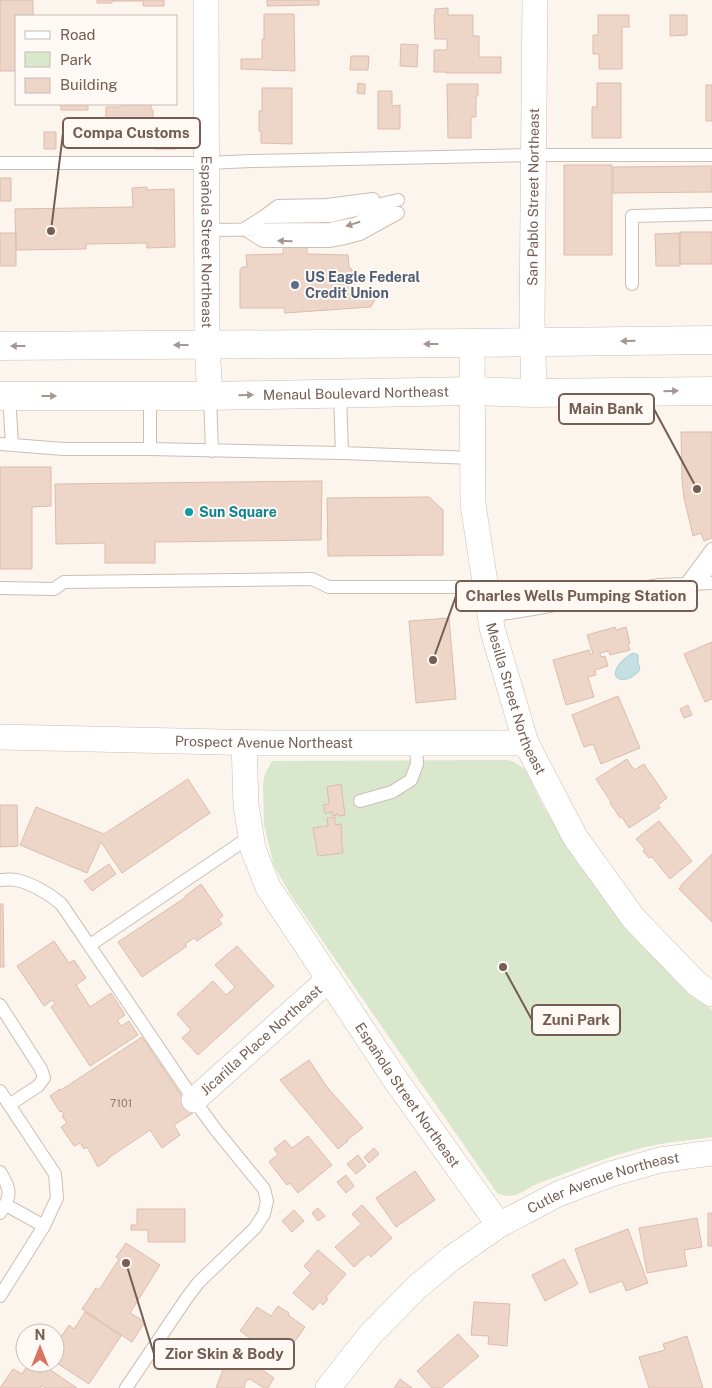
<svg xmlns="http://www.w3.org/2000/svg" width="712" height="1388" font-family="'Public Sans',sans-serif">
<style>
.green{fill:#d9e8cd}
.water{fill:#c4e0e3;stroke:#abcfd4}
.building{fill:#edd5c8;stroke:#debcab}
.lines{fill:none;stroke-linecap:round;stroke-linejoin:round}
.lane-casing{stroke:#cdbeb4;stroke-width:14}
.street-casing{stroke:#cdbeb4;stroke-width:26}
.secondary-casing{stroke:#cfbeb2;stroke-width:29}
.lane{stroke:#fff;stroke-width:12}
.street{stroke:#fff;stroke-width:25}
.secondary{stroke:#fff;stroke-width:28}
.oneway{fill:#a5968f}
.service-dot{fill:#5c6f8a;stroke:#fef9f4;stroke-width:2}
.culture-dot{fill:#0f9aa8;stroke:#fef9f4;stroke-width:2}
.labels{text-anchor:middle;stroke-width:4;stroke-linejoin:round;paint-order:stroke}
.number-label{font-size:11px;fill:#927b70}
.street-label{font-size:14px;fill:#745d52;stroke:#fef9f4}
.service-label{font-size:14px;font-weight:bold;fill:#4e5e75;stroke:#fef9f4;text-anchor:start}
.culture-label{font-size:14px;font-weight:bold;fill:#0d838f;stroke:#fef9f4;text-anchor:start}
.leader{fill:none;stroke:#745d52;stroke-width:2}
.callout-dot{fill:#745d52;stroke:#fef9f4;stroke-width:2}
.callout{fill:#fef9f4;stroke:#745d52;stroke-width:2}
.callout-label{font-size:15px;text-anchor:middle;font-weight:bold;fill:#745d52}
</style>
<rect width="100%" height="100%" fill="#fbf5ee"/>
<path class="green" d="M507 760 514 762 525 769 542 804 578 864 642 944 689 990 712 1010V1137C693 1140 674 1141 655 1145 617 1153 579 1168 542 1182 524 1188 517 1202 497 1193L290 894 274 866 264 825 263 784 265 774 272 761Z"/>
<path class="water" d="M633 653 638 655V663L640 669C638 673 636 674 632 677 625 681 612 681 616 670 618 663 627 656 633 653Z"/>
<path class="building" d="M0 0H33V16H16V71H0Z
M97 0H142V1H112V3H97Z
M143 0H164V6H143Z
M267 0H319V5L267 6Z
M448 8V15H473V36H479V57H501V73H446V72H434V50H447V39H435L434 15H435V9Z
M264 14H294L295 71 241 69V59H262V39H264Z
M598 15H629V27H622V69H599V54H593V35H598Z
M670 15H687V35L670 36Z
M401 44 418 45 417 67 400 66Z
M351 56H369L368 70H350Z
M358 83 365 84V94L357 93Z
M597 83H621V138H592V107H597Z
M447 84H478V96H476V117H471V138H448Z
M706 85H712V121H706Z
M262 88H292V144L261 143V131H259V111H262Z
M378 91H392V106L400 105V129H378Z
M61 104H88V110H61Z
M120 104H151V110H153V144H112V134H106V107H120Z
M154 129H176V149H154Z
M44 132H56V149H44Z
M564 165H612V255H564Z
M712 166V192L613 193V167Z
M0 178H11V201H0Z
M147 187V190L174 189 175 247 147 248V243L86 244V249L16 250 15 209 133 207 132 188Z
M284 203 306 207 307 254 348 255 349 268 352 269 355 293 375 291V299L371 307 285 313 284 308H240V270L242 267H247L246 255 283 254Z
M680 232H712V264H680Z
M0 233H16V266H0Z
M679 233 680 266H656L655 234Z
M681 432H712V538L704 541 701 533 693 536 684 498 682 479Z
M0 467H51V506L32 507V569H0Z
M322 481 321 540 155 542V563H105V543L56 544 55 484Z
M429 497 443 510V555L328 556 327 498Z
M449 618 456 699 416 703 409 621Z
M615 627 616 630 626 627 630 643 628 644 630 650 610 655 609 651 600 653 601 657 605 656 608 666 595 670 596 675 588 677 594 697 566 705 553 660 589 650 590 654H593L587 635Z
M712 642V699L705 702 684 654Z
M618 696 640 748 601 764 593 744 584 747 572 715Z
M688 705 692 715 684 718 680 709Z
M627 759 634 770 644 764 667 798 658 805 660 808 629 828 622 817 620 818 610 803 611 802 596 779Z
M188 779 210 813 122 873 101 842 87 873 20 845 36 807 104 834Z
M341 784 345 815 338 816 337 813 335 816 331 814 333 812 325 813 323 805 329 804 327 787Z
M0 805H17L18 846 0 847Z
M335 817V825L341 824 342 835H341L343 853 318 856 313 828 328 826 327 818Z
M659 821 692 861 670 879 652 857 649 858 643 851 645 849 636 839Z
M712 854V922L679 889 681 886V885Z
M109 864 116 874 92 891 84 881Z
M201 884 223 916 218 919 222 924 197 941 194 938 185 944 187 946 142 977 118 942 186 897 185 896Z
M0 904H3L4 967H0Z
M54 941 69 963 74 960 86 978 76 985 90 1007 111 993 125 1015 117 1020 121 1026 129 1021 138 1035 90 1066 51 1007 55 1004 52 1000 44 1006 17 966Z
M237 946 274 986 198 1055 182 1038 191 1030 177 1014 213 981 226 995 235 987 215 965Z
M142 1037 193 1113 174 1125 180 1135 162 1148 150 1130 107 1159 108 1160 98 1167 87 1147 84 1149 80 1143 74 1146 61 1127 67 1123 62 1116 64 1114 62 1111 60 1112 50 1096 60 1089 61 1090Z
M309 1060 327 1087 363 1128 347 1140 348 1141 338 1149 280 1080Z
M308 1136 332 1165 298 1193 290 1183 287 1185 269 1162 278 1154 274 1149 285 1140 292 1148Z
M374 1148 379 1154 369 1163 364 1157Z
M358 1155 366 1166 356 1174 347 1164Z
M415 1171 435 1200 396 1227 376 1198Z
M346 1175 354 1186 346 1193 337 1182Z
M362 1205 392 1238 371 1257 368 1254 354 1267 335 1247 361 1224 352 1214Z
M318 1208 325 1216 318 1221 312 1213Z
M137 1209H185V1242H148V1230H131V1225H137Z
M294 1210 304 1221 292 1232 282 1221Z
M708 1213H712V1246H708Z
M697 1218 702 1247 684 1250 687 1266 647 1273 639 1228Z
M628 1229 648 1283 626 1291 622 1281 590 1293 575 1249Z
M126 1243 160 1265 130 1313 145 1322 132 1342 82 1309 96 1288 99 1290 119 1259 116 1257Z
M318 1250 346 1274 326 1297 328 1299 323 1305 320 1302 313 1310 293 1293 311 1273 304 1266Z
M564 1259 578 1284 545 1301 532 1275Z
M474 1302 510 1304 507 1346 488 1344 489 1336 471 1335Z
M278 1306 289 1313 288 1315 305 1327 289 1350 280 1344 273 1354 240 1331 257 1307 271 1316Z
M85 1312 121 1336 89 1384 55 1362V1350L61 1341 59 1340 69 1325 74 1329Z
M458 1334 479 1356 441 1388H432L417 1371Z
M687 1336 703 1388H649L639 1357 665 1350 663 1344Z
M238 1353 274 1378 268 1388H264L250 1379 246 1381 244 1388H216L224 1367 227 1368Z
M29 1363H40L77 1388H46L42 1386 40 1388H0L13 1369 22 1374Z
M400 1379 412 1388H394Z"/>
<g class="lines">
<g class="lane-casing">
<path id="lane" d="M0 163H207L252 161 533 155H712
M398 200 331 216 263 217 244 229 263 241H329L345 238 360 234 398 213
M263 217 278 206 327 205 373 199
M207 230 330 229 355 224 391 208
M632 284V216L712 214
M340 394 342 453
M9 396 12 444
M150 396V449
M210 396 212 451
M0 444 64 449H150L342 453 473 458
M698 583 712 565
M686 584 712 549
M0 588 54 589 64 582 312 579 329 587H486
M490 616 533 609 659 585 712 583
M360 801 392 792 411 780 417 764 416 743
M0 880C5 880 11 879 16 880 31 883 52 895 62 905L194 1100 216 1130 264 1189 267 1201 264 1214 255 1228 198 1283 186 1299 126 1388
M90 945 251 836
M0 1005 41 1069 44 1078 38 1086 9 1105
M0 1091 55 1174 57 1198 44 1226 0 1296
M0 1172C11 1189 12 1196 0 1213
M6 1205 44 1226"/>
</g>
<g class="street-casing">
<g id="street">
<path id="s1" d="M206 0 207 345 210 396"/>
<path id="s2" d="M472 343 473 504 492 628 526 743 575 837 634 919 697 984 712 994"/>
<path id="s3" d="M534 393 532 320 535 0"/>
<path id="s4" d="M0 737 271 743H526"/>
<path id="s5" d="M244 742 246 805 251 836 253 849 268 887 397 1082 499 1225"/>
<path id="s6" d="M194 1100 329 979"/>
<path id="s7" d="M328 1388 370 1335 417 1287 452 1258 499 1225 558 1194 611 1174 660 1160 712 1153"/>
</g>
</g>
<g class="secondary-casing">
<g id="secondary">
<path d="M0 346 472 343 712 340"/>
<path id="s8" d="M0 396H210L472 391 534 393 712 391"/>
</g>
</g>
<use href="#lane" class="lane"/>
<use href="#street" class="street"/>
<use href="#secondary" class="secondary"/>
</g>
<defs><path id="oneway-solid" d="M-6-.8H1V-3.2L6.5 0L1 3.2V.8H-6Z" transform="scale(1.25)"/></defs>
<g class="oneway">
<use href="#oneway-solid" transform="translate(353 224) rotate(163)"/>
<use href="#oneway-solid" transform="translate(285 241) rotate(-179)"/>
<use href="#oneway-solid" transform="translate(628 341) rotate(179)"/>
<use href="#oneway-solid" transform="translate(431 344) rotate(180)"/>
<use href="#oneway-solid" transform="translate(181 345) rotate(180)"/>
<use href="#oneway-solid" transform="translate(18 346) rotate(180)"/>
<use href="#oneway-solid" transform="translate(671 391) rotate(-1)"/>
<use href="#oneway-solid" transform="translate(246 395) rotate(-1)"/>
<use href="#oneway-solid" transform="translate(49 396)"/>
</g>
<circle class="service-dot" cx="295" cy="285" r="5"/>
<circle class="culture-dot" cx="189" cy="512" r="5"/>
<g class="labels">
<g class="number-label">
<text x="121" y="1107">7101</text>
</g>
<g class="street-label">
<text dy="5" stroke="none"><textPath href="#s3" startOffset="196">San Pablo Street Northeast</textPath></text>
<text dy="5" stroke="none"><textPath href="#s1" startOffset="242">Española Street Northeast</textPath></text>
<text dy="5" stroke="none"><textPath href="#s8" startOffset="356">Menaul Boulevard Northeast</textPath></text>
<text dy="5" stroke="none"><textPath href="#s2" startOffset="361">Mesilla Street Northeast</textPath></text>
<text dy="5" stroke="none"><textPath href="#s4" startOffset="264">Prospect Avenue Northeast</textPath></text>
<text dy="5" stroke="none"><textPath href="#s6" startOffset="90">Jicarilla Place Northeast</textPath></text>
<text dy="5" stroke="none"><textPath href="#s5" startOffset="399">Española Street Northeast</textPath></text>
<text dy="5" stroke="none"><textPath href="#s7" startOffset="351">Cutler Avenue Northeast</textPath></text>
</g>
<g class="service-label">
<text x="305" y="282">US Eagle Federal<tspan x="305" dy="16">Credit Union</tspan></text>
</g>
<g class="culture-label">
<text x="199" y="517">Sun Square</text>
</g>
</g>
<path class="leader" d="M51 231L63 133M697 489L654 409M433 660L456 596M503 967L532 1020M126 1263L154 1354"/>
<g class="callout-dot">
<circle cx="51" cy="231" r="5"/>
<circle cx="697" cy="489" r="5"/>
<circle cx="433" cy="660" r="5"/>
<circle cx="503" cy="967" r="5"/>
<circle cx="126" cy="1263" r="5"/>
</g>
<g class="callout">
<rect x="63" y="118" width="137" height="30" rx="5"/>
<rect x="559" y="394" width="95" height="30" rx="5"/>
<rect x="456" y="581" width="241" height="30" rx="5"/>
<rect x="532" y="1005" width="88" height="30" rx="5"/>
<rect x="154" y="1339" width="140" height="30" rx="5"/>
</g>
<g class="callout-label">
<text x="131" y="138">Compa Customs</text>
<text x="606" y="414">Main Bank</text>
<text x="576" y="601">Charles Wells Pumping Station</text>
<text x="576" y="1025">Zuni Park</text>
<text x="224" y="1359">Zior Skin &amp; Body</text>
</g>
<rect x="15" y="15" width="162" height="90" fill="#fef9f4" stroke="#c7bbb3"/>
<rect x="25" y="31" width="25" height="8" fill="#ffffff" stroke="#c7bbb3"/>
<text x="60" y="40" font-size="15" fill="#745d52">Road</text>
<rect x="25" y="52" width="25" height="15" fill="#d9e8cd" stroke="#c7bbb3"/>
<text x="60" y="65" font-size="15" fill="#745d52">Park</text>
<rect x="25" y="78" width="25" height="15" fill="#edd5c8" stroke="#c7bbb3"/>
<text x="60" y="90" font-size="15" fill="#745d52">Building</text>
<g transform="translate(40 1348)"><circle r="24" fill="#fef9f4" stroke="#c7bbb3"/>
<path d="M0-4L9 19L0 12L-9 19Z" fill="#d57663"/>
<text y="-8" font-size="14" font-weight="bold" text-anchor="middle" fill="#745d52">N</text>
</g>
</svg>
